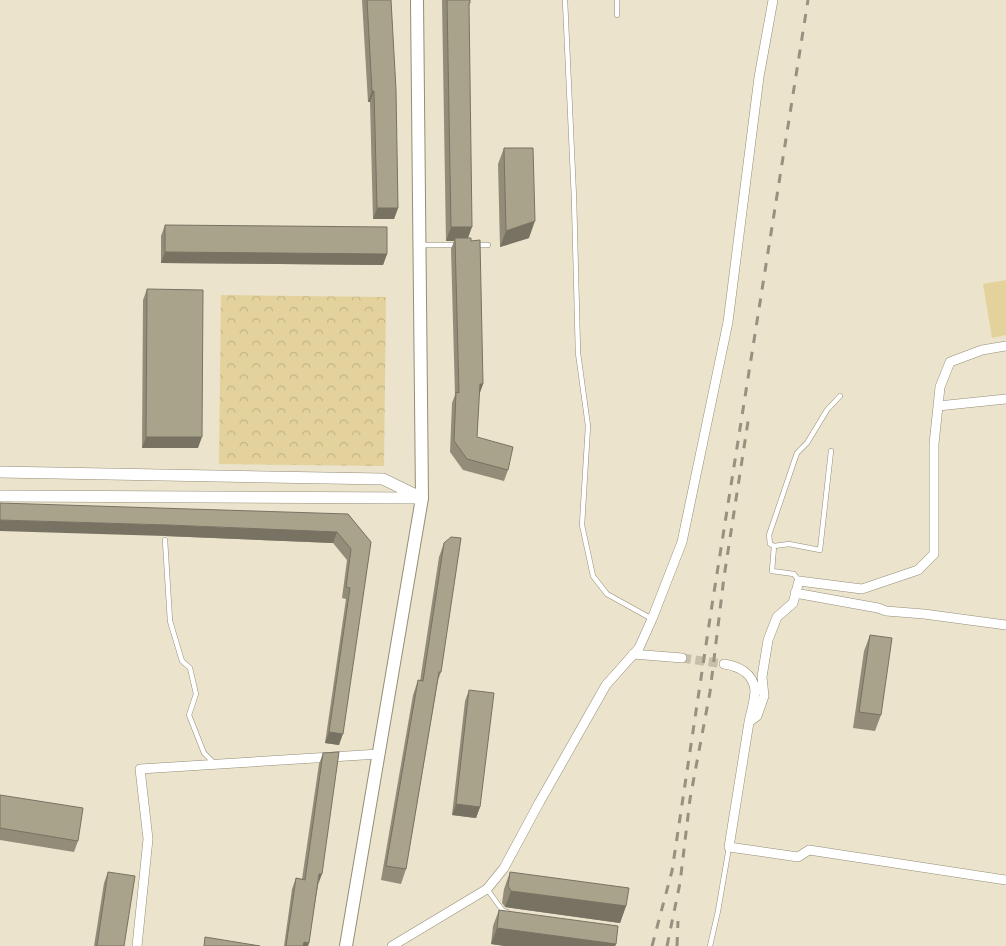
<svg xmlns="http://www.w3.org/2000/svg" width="1006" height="946" font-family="'Titillium Web',sans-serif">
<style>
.park{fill:url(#park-crowns)}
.pitch{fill:#e4d29c}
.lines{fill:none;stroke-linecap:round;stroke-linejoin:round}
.minor-tunnel{stroke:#c6bfaa;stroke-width:9;stroke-dasharray:9 4.5;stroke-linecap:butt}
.service-casing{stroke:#948d77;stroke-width:5.5}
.minor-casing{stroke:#948d77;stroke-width:10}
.tertiary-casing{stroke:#948d77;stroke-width:12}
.secondary-casing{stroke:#948d77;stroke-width:14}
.service{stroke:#fff;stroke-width:4.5}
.minor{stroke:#fff;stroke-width:9}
.tertiary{stroke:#fff;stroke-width:11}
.secondary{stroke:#fff;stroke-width:12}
.rail{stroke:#979280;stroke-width:3;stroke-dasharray:9 9;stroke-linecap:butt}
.wall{fill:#928c78}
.shaded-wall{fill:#777262}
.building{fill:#aaa38c;stroke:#777262}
</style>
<defs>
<pattern id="park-crowns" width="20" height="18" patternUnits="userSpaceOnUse" patternTransform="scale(1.25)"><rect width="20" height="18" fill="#e4d29c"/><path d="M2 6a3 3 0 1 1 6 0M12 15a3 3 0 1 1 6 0" fill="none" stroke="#c4b586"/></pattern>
</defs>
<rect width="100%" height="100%" fill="#ebe3cb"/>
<path class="park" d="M221 295 386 297 384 466 219 464Z"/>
<path class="pitch" d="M1006 280V335L992 338 983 284Z"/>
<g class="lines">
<path class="minor-tunnel" d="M682 658 724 664"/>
<g class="service-casing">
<path id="service" d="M565 0 574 198 578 353 588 426 582 525 593 576 607 594 652 619
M617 15V0
M421 245H458
M476 245H488
M165 540 170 621 182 661 190 668 196 694 189 715 204 753 214 763
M774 546 770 544 769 535 797 453 807 443 827 410 840 396
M799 581 794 574 772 571 774 546 789 544 820 550 831 451
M487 889 503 911 507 912
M710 946 718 911 729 847"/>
</g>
<g class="minor-casing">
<path id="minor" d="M1006 346 982 350 950 362 940 387 934 444V554L918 570 862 589 799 581 793 603 777 617 768 640 762 677 764 696 757 716 749 722 729 847 798 857 809 850 1006 880
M938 406 1006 399
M795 593 878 608 886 611 924 614 1006 625
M633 654 682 658
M724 664C738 666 753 673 755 690 755 699 751 713 749 722
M137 946 148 839 140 769 379 754
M392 946 487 889 504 868 539 803 606 685 639 648 652 619 682 542 728 322 759 77 773 0"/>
</g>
<g class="tertiary-casing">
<path id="tertiary" d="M0 472 383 479 422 498
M0 496 418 498"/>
</g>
<g class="secondary-casing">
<path id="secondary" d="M346 946 422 498 417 0"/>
</g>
<use href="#service" class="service"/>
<use href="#minor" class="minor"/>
<use href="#tertiary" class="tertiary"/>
<use href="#secondary" class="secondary"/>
<path class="rail" d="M652 946 672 871 712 605 808 0
M667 946 680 883 690 799 710 692 724 577 749 415
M677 946 678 921"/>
</g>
<path class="wall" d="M362 0H391L398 208 394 219H373L370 102H368Z
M442 0H470L469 7 468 238 483 384 479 395 477 437 508 470 504 481 463 470 450 452 452 403 455 395 451 249 454 241H446Z
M504 148 529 238 500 247 498 164Z
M165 225 387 254 383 265 161 263V236Z
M147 289 198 448H142L143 300Z
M348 514 371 542 339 745 325 743 346 599 342 598 347 560 333 543 165 536Z
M444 543 441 672 438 680 406 869 401 884 381 880 413 695 418 680 420 681 439 557Z
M870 635 881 715 875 731 853 728 864 651Z
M469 690 480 807 476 818 452 815 465 701Z
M323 753 318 885 308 946H284L292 889 296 878 302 879 319 764Z
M0 795 78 841 74 852 0 840Z
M108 872 124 946H94L104 883Z
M510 872 626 906 620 923 505 907 502 903 504 889Z
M499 910 616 944 615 946H505L491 944 493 926Z"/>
<path class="shaded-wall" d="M372 91H374L370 102H368Z
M377 208H398L394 219H373Z
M535 221 529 238 500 247 506 231Z
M451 227H472L467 241 455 238 454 241H446Z
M165 252 387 254 383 265 161 263Z
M480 384H483L479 395Z
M146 437H202L198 448H142Z
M0 520 169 525 337 532 333 543 165 536 0 531Z
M329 732 343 734 339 745 325 743Z
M456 804 480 807 476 818 452 815Z
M319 874H322L318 885Z
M511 891 626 906 620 923 505 907Z
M497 928 616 944 615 946H505L491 944Z
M304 942 309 943 308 946H303Z"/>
<path class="building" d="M367 0H391L396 90 398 208H377L374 91H372Z
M447 0H470V3H469L472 227H451Z
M504 148H533L535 221 506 231Z
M165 225 387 227V254L165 252Z
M455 238H471V241L480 240 483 384H480L477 437 513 447 508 470 467 459 454 441 456 392 459 393Z
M147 289 203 290 202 437H146Z
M0 503 348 514 371 542 343 734 329 732 350 588 346 587 351 549 337 532 169 525 0 520Z
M451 537 461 538 441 672H439L406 869 386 866 418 680 423 681 444 543Z
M870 635 892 638 881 715 859 712Z
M469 690 494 693 480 807 456 804Z
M339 752 322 874H319L309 943 304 942 303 946H286L296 878 305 880 323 753Z
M0 795 83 808 78 841 0 828Z
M108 872 135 876 124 946H97Z
M510 872 629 888 626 906 511 891 508 886Z
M499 910 618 926 616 944 497 928Z
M205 937 260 946H204Z"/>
</svg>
